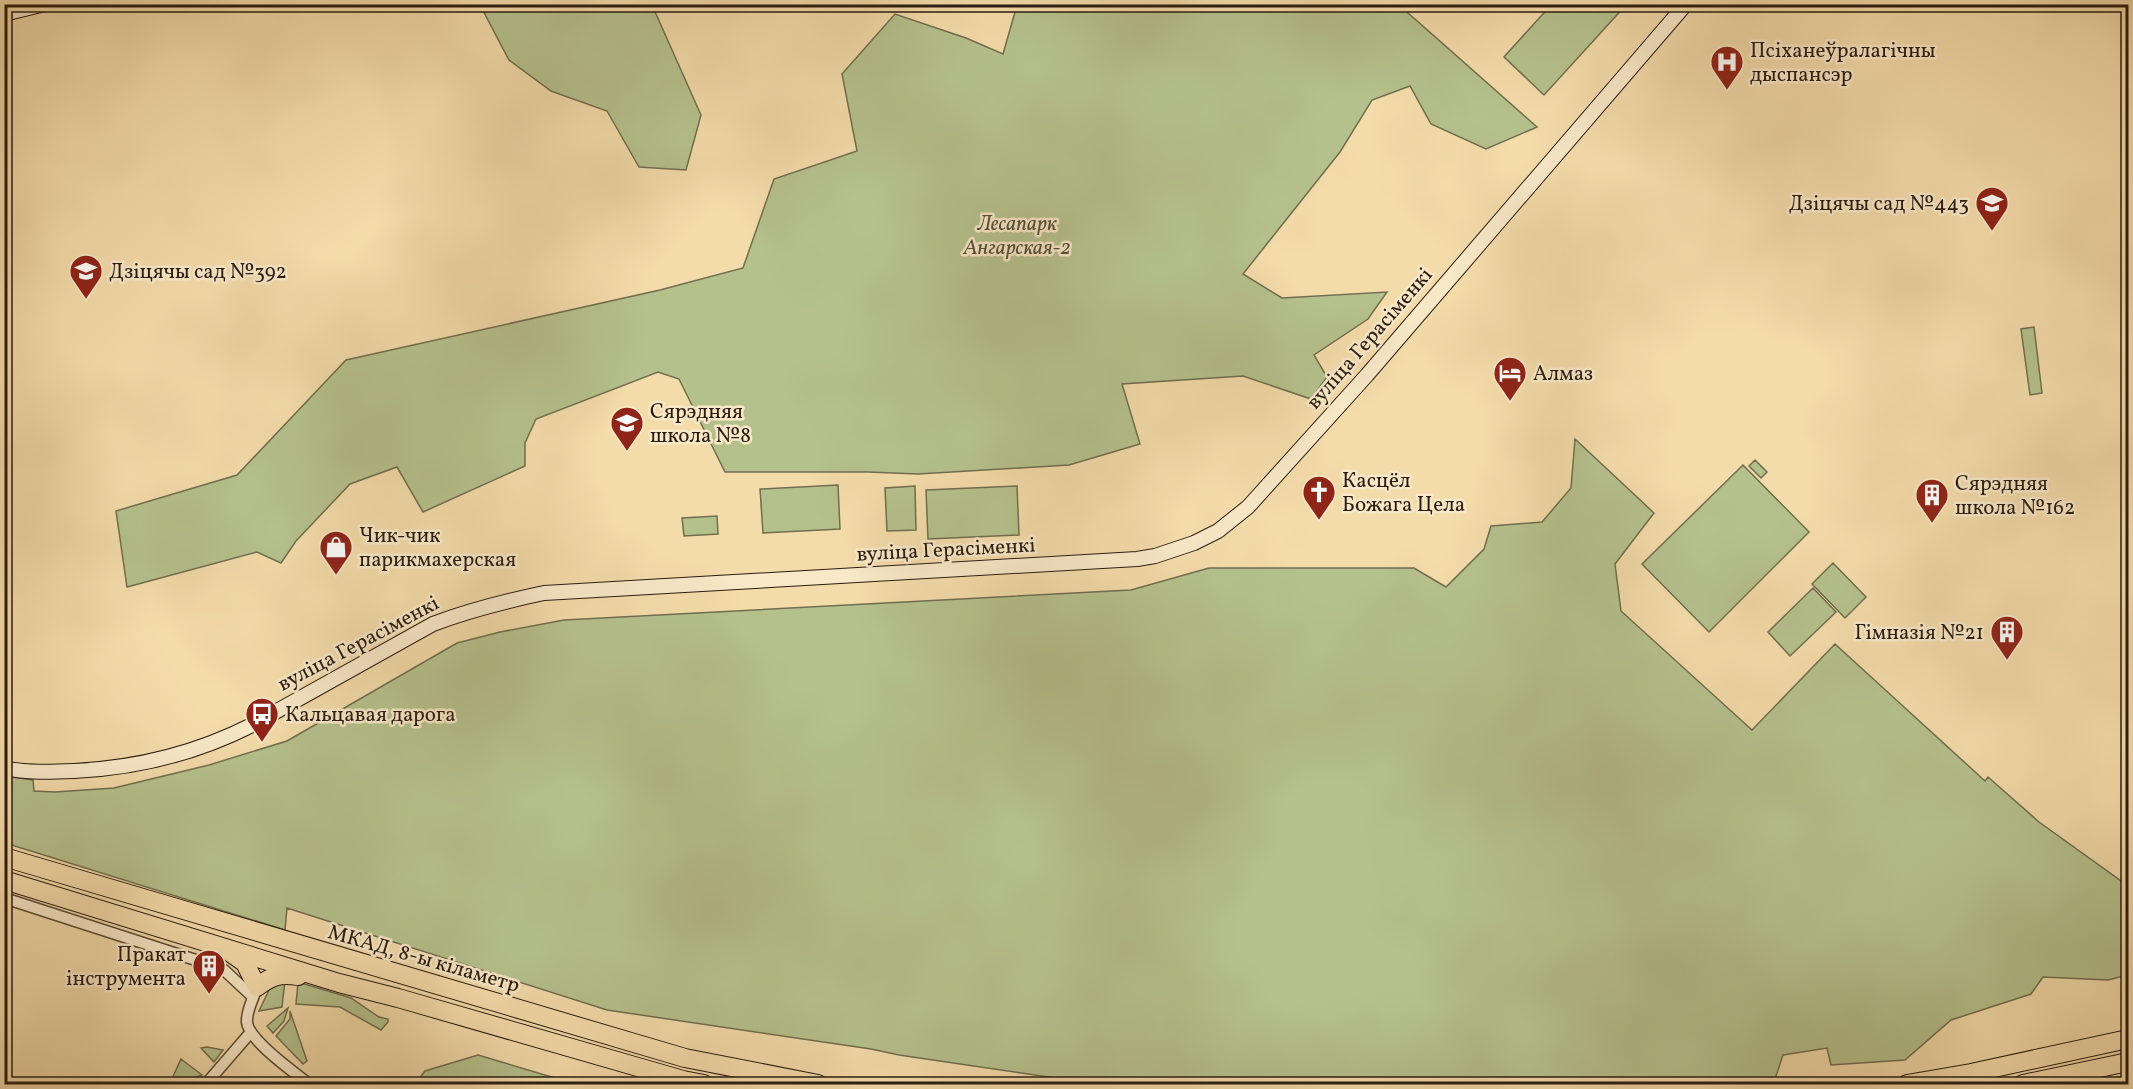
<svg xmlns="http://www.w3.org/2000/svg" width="2133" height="1089" font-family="Vollkorn,serif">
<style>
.green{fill:#b5c18d;stroke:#706e4e;stroke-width:1.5}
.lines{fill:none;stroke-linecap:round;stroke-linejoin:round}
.street-casing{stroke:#5c4c36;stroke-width:13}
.secondary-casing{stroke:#2a1c10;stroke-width:16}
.highway-casing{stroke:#2a1c10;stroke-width:20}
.street{stroke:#f8e8c8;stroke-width:10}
.secondary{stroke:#f8e8c8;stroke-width:14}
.highway{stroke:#f4dbaa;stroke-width:18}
.labels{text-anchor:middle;stroke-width:5;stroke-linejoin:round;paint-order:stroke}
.poi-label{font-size:21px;fill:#2a1c10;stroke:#f8e8c8;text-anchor:start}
.park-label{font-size:21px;font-style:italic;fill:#544e36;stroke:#f8e8c8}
.street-label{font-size:21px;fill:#2a1c10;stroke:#f8e8c8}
</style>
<rect width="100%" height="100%" fill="#f4dbaa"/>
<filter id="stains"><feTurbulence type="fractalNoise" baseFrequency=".00333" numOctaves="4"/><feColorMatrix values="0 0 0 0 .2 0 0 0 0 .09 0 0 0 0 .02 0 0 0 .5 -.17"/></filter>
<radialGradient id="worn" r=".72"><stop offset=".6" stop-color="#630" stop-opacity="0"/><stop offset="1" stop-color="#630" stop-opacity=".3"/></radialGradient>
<path class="green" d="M480 5H652L701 115 686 170 639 167 607 111 551 91 509 60Z
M1017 5H1399L1537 127 1486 149 1431 124 1410 86 1372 100 1340 152 1243 274 1282 298 1387 292 1368 319 1314 355 1327 377 1311 399 1243 376 1122 384 1140 444 1069 465 918 474 868 472H725L679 379 658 372 536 419 525 443V466L423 512 397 467 350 484 296 541 281 563 257 552 127 587 116 511 237 475 346 360 660 290 743 268 774 179 857 151 842 74 895 14 966 38 1003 54Z
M1551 5H1626L1544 95 1504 57Z
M2034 327 2042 393 2030 395 2021 329Z
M1575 439 1654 513 1615 564 1621 611 1752 730 1835 644 1985 781 1988 777 2039 822 2128 886V975L2108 980 2043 977 2031 994 1951 1020 1905 1060 1831 1065 1827 1048 1783 1055 1775 1079 1727 1084H1460L1454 1079 1369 1084H1096L899 1055 871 1049 607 1010 287 908 285 930 5 843V776L33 780 34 791 55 792 114 788 209 765 287 741 457 643 500 632 564 620 1131 590 1209 568H1414L1446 587 1484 549 1491 526 1542 522 1571 488Z
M1755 460 1767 472 1761 478 1749 466Z
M1743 465 1809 532 1709 632 1642 564Z
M838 485 840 529 763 533 760 489Z
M915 486 916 530 887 531 885 488Z
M1017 486 1019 535 928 539 926 490Z
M717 516 718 534 684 536 682 518Z
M1833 563 1866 597 1845 618 1812 584Z
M1813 588 1836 612 1790 656 1768 632Z
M285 980 282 1007 259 1011 270 988Z
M298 982 351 998 379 1017 388 1019V1022L381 1030 340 1007 296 1004Z
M288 1008 284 1021 273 1033 267 1026Z
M290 1011 307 1061 303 1064 276 1036 290 1019Z
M207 1047 223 1050 214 1062 201 1048Z
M478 1055 575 1084H415L425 1071Z
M181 1059 202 1075 181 1083H170Z
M2128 1075V1084H2086Z"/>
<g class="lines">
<g class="street-casing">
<path id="street" d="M4 898 205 963 224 970 253 997
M256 990C253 999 246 1012 247 1022 248 1040 295 1073 309 1084
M188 1084H206
M206 1084 251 1032"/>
</g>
<g class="secondary-casing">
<path id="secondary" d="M4 14 45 4
M4 768C27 773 51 772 74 771 138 768 195 754 252 725L433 624C469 610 506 601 544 593L1137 559 1155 556 1194 543 1218 531 1248 507 1367 375 1686 4"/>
</g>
<g class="highway-casing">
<path id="highway" d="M4 857 685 1058 818 1084
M4 880 339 983 398 998 683 1080 704 1084
M231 953 245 963 257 987C271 976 280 973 298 976
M1907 1084 1971 1073 2128 1039
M2023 1084 2128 1062"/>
</g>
<use href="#street" class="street"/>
<use href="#secondary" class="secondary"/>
<use href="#highway" class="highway"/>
</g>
<defs>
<g id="hospital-pin" transform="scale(1.725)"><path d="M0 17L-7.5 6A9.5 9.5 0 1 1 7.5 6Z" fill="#8f2418" stroke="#f8e8c8"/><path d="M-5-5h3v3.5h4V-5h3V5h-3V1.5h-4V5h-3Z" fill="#fff"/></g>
<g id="school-pin" transform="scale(1.725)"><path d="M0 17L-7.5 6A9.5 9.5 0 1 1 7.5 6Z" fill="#8f2418" stroke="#f8e8c8"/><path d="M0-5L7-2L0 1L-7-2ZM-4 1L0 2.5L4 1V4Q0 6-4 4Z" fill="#fff"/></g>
<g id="hotel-pin" transform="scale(1.725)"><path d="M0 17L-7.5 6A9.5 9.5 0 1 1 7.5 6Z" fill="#8f2418" stroke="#f8e8c8"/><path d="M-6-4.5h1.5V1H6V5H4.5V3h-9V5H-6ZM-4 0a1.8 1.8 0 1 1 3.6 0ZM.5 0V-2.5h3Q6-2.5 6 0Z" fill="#fff"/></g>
<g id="church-pin" transform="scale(1.725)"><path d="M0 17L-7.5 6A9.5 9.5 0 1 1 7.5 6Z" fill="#8f2418" stroke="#f8e8c8"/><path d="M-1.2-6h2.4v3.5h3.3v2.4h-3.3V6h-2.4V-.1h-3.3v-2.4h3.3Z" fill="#fff"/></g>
<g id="building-pin" transform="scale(1.725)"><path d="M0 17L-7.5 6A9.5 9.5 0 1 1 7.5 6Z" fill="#8f2418" stroke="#f8e8c8"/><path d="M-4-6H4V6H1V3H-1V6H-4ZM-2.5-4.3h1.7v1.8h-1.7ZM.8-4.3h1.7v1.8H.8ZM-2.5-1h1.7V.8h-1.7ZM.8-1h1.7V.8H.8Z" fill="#fff"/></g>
<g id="shop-pin" transform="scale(1.725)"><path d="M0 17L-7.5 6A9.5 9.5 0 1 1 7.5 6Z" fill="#8f2418" stroke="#f8e8c8"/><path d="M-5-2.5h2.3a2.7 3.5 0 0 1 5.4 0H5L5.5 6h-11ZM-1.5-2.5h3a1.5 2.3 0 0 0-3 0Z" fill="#fff"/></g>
<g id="bus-pin" transform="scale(1.725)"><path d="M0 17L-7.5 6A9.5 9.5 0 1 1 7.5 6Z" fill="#8f2418" stroke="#f8e8c8"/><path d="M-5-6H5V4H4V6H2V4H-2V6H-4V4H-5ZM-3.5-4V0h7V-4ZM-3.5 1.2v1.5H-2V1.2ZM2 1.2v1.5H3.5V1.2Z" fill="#fff"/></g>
</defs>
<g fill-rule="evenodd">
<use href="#hospital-pin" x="1727" y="62"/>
<use href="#school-pin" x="1992" y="203"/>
<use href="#school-pin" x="86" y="271"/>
<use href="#hotel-pin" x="1510" y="373"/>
<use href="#school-pin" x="627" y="423"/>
<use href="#church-pin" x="1319" y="492"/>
<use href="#building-pin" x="1932" y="495"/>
<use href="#shop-pin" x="336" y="547"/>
<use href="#building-pin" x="2007" y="632"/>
<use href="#bus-pin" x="262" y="714"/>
<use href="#building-pin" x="209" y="966"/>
</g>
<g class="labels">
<g class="poi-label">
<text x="1750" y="57">Псіханеўралагічны<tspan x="1750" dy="24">дыспансэр</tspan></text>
<text x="1969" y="210" text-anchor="end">Дзіцячы сад №443</text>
<text x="109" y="278">Дзіцячы сад №392</text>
<text x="1533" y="380">Алмаз</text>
<text x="650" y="418">Сярэдняя<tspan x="650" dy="24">школа №8</tspan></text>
<text x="1342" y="487">Касцёл<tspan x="1342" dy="24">Божага Цела</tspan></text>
<text x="1955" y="490">Сярэдняя<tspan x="1955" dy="24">школа №162</tspan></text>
<text x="359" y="542">Чик-чик<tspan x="359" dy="24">парикмахерская</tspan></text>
<text x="1984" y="639" text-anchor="end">Гімназія №21</text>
<text x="285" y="721">Кальцавая дарога</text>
<text x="186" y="961" text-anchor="end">Пракат<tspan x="186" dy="24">інструмента</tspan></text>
</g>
<g class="park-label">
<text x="1017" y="230">Лесапарк<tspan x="1017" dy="24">Ангарская-2</tspan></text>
</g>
<g class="street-label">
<text transform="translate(1369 338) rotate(-49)" y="7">вуліца Герасіменкі</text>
<text transform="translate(946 549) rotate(-3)" y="7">вуліца Герасіменкі</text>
<text transform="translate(358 643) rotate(-28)" y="7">вуліца Герасіменкі</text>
<text transform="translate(424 958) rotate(16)" y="7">МКАД, 8-ы кіламетр</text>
</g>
</g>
<rect width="2133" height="1089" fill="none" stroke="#f4dbaa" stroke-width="24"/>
<rect x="6" y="6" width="2121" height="1077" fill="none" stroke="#2a1c10" stroke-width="3"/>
<rect x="12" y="12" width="2109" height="1065" fill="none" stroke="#2a1c10" stroke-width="1.5"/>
<rect width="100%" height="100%" filter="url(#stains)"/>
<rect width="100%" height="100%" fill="url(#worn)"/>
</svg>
